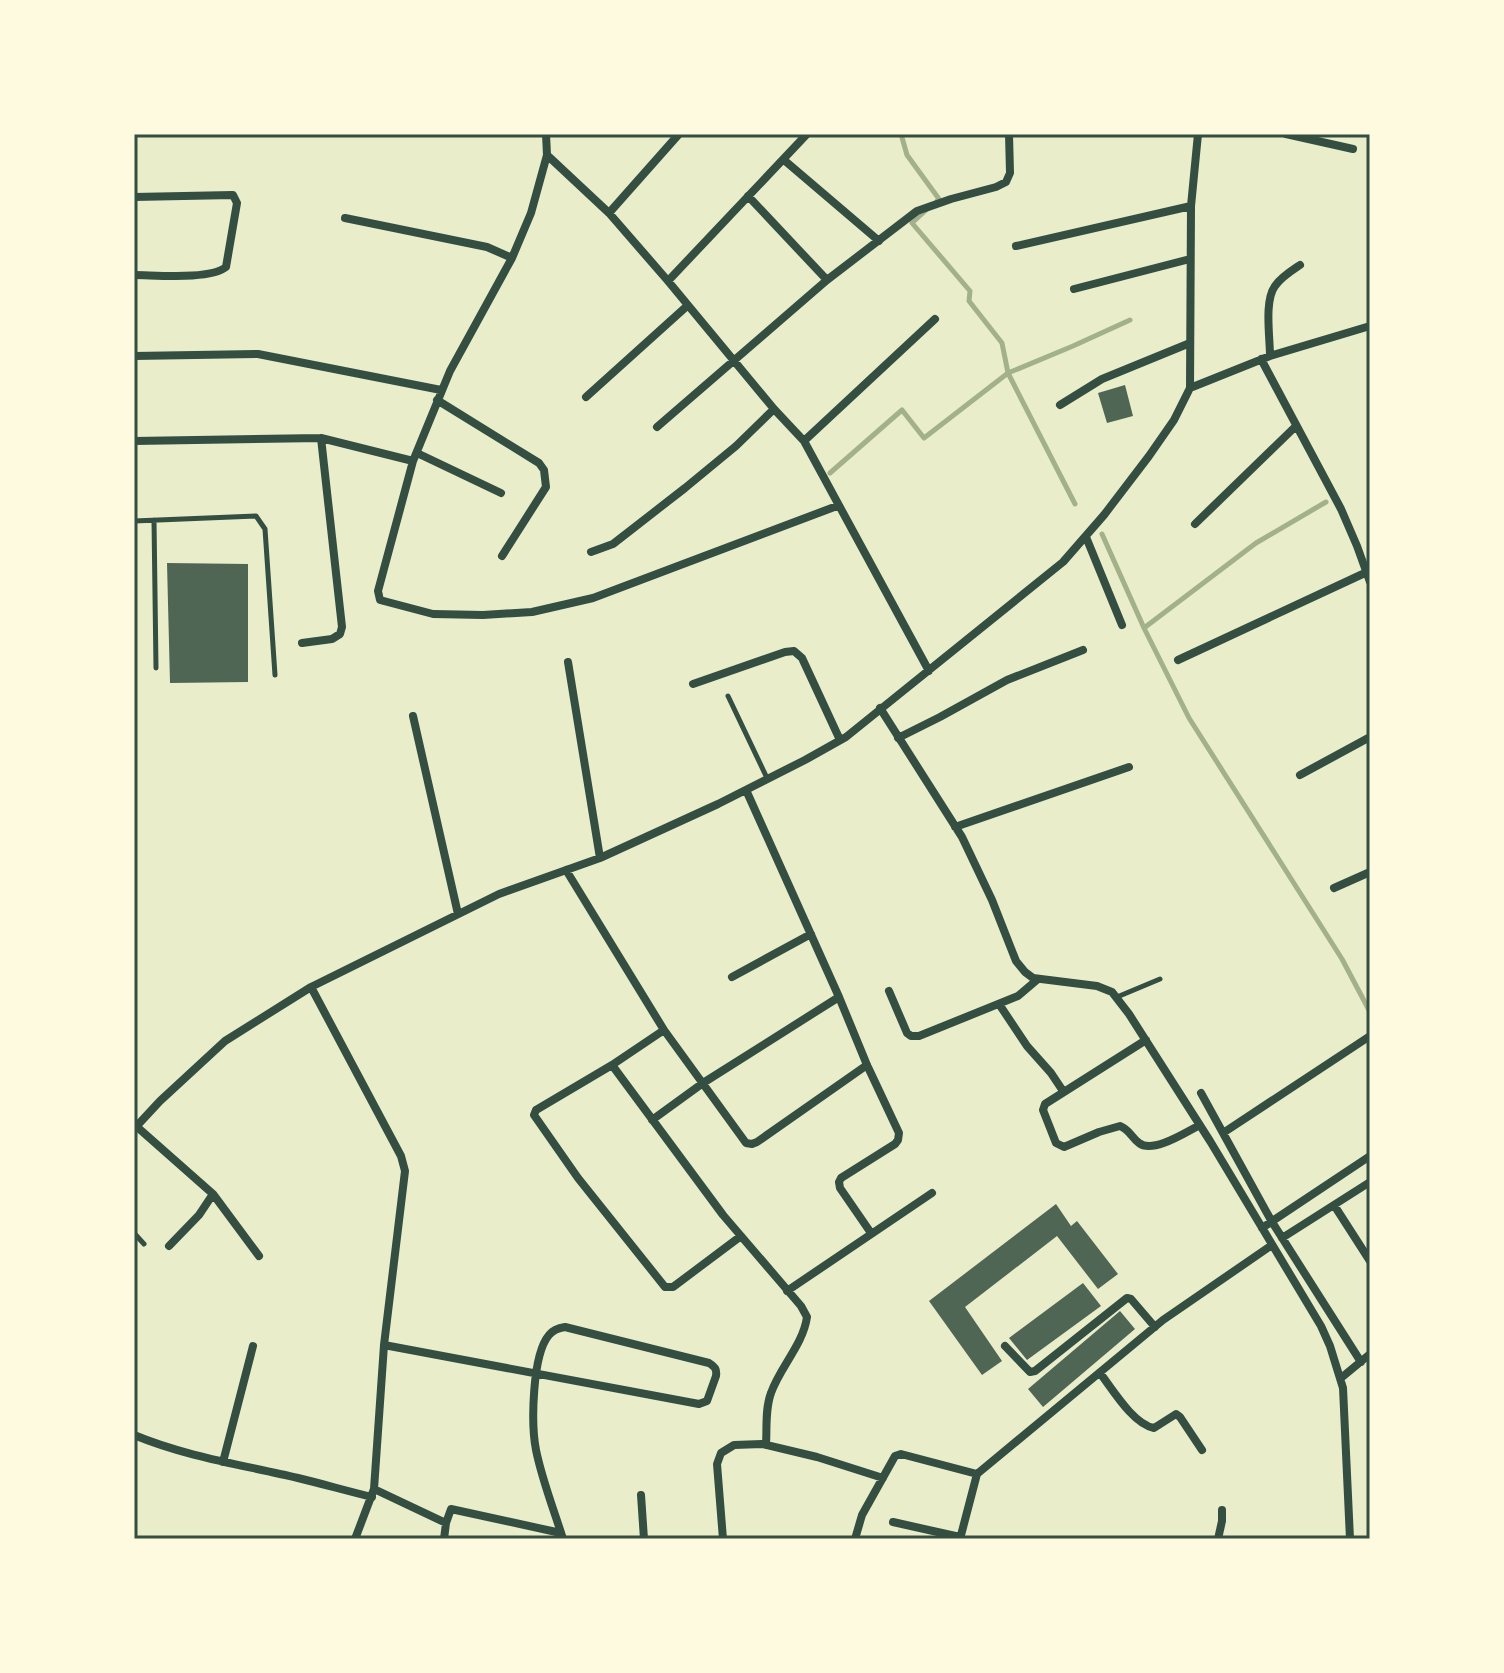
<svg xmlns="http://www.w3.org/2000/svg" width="1504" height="1673" font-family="'Fira Sans',sans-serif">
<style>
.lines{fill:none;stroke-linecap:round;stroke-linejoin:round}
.stream{stroke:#a3b18a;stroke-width:5}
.building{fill:#4f6655}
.service{stroke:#344e41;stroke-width:5}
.minor{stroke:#344e41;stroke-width:8}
.neatline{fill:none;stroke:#344e41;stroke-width:3}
</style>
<rect width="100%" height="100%" fill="#e9edc9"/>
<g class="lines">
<path class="stream" d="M901 134 907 155 939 199 937 201
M926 210 912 223 970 291 969 301 1002 343 1008 373 1075 504
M830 473 902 410 924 438 1008 373 1073 346 1130 320
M1102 534 1144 628 1189 718 1342 959 1370 1012
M1144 628 1256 543 1326 502"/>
</g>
<path class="building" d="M1125 385 1133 416 1107 423 1098 393Z
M167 563 248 564V682L170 683Z
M1056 1204 1071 1226 1077 1221 1118 1274 1098 1289 1057 1236 965 1307 1002 1361 982 1375 929 1301Z
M1083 1283 1101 1306 1027 1360 1009 1338Z
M1120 1311 1135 1329 1043 1407 1028 1389Z"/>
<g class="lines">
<path class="service" d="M154 520 156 668
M134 521 256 516 265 529 275 675
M728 696 767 778
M1117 997 1160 979
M134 1233 144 1244"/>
<path class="minor" d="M546 134 547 155 609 213 668 281 774 409 804 441 929 671
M1286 134 1353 149
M547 155 531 213 512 258 450 371 413 461 378 591 380 600 433 614 483 615 532 612 593 598 837 506
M784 160 879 241
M748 196 827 280
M134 197 233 195 237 203 226 267C210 280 156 275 134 275
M609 213 679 134
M345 218 487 247 512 258
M1016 246 1191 206
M668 281 807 134
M1074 289 1190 259
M134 356 258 354 441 390
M1270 356C1270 337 1264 301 1275 286 1281 277 1291 271 1300 265
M1261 359 1341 509 1357 546 1370 582
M1190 388 1270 356 1370 326
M586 397 687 306
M437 400 539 463 544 470 546 487 502 556
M1060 405 1102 379 1190 343
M657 427 827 280 917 211 951 199 996 187 1006 182 1010 173 1009 134
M134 441 321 438 413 461
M804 441 935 319
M417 453 501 493
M1195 524 1296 426
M1086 537 1122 625
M591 552 613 544 685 488 736 446 774 409
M302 643 332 639 340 634 342 627 321 438
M1178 660 1367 572
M568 662 600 858
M693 684 785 652 794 651 802 658 840 740
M880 708 962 837 992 900 1016 961 1025 972 1033 978 1097 986 1112 992 1129 1014 1210 1141 1321 1326 1330 1346 1343 1388 1350 1539
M413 716 458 914
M898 738 940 717 1007 680 1083 650
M1300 775 1370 737
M955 827 1129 767
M566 870 664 1030 746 1143 752 1144 757 1142 867 1065
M1334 888 1370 872
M732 977 811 934
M311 987 401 1156 405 1171 384 1345 374 1489 355 1539
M889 991 907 1033 911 1036H919L1018 996 1038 979
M839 997 867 1065 899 1133 898 1140 895 1144 841 1178 839 1182 840 1188 871 1233
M999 1004 1027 1046 1051 1073 1063 1091
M664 1030 612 1065 536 1110 534 1115 578 1178 665 1287H673L741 1236
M1146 1040 1045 1104 1043 1110 1056 1143 1064 1147 1099 1132 1120 1126C1130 1130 1131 1137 1139 1143 1153 1154 1186 1132 1200 1125
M612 1065 723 1215 801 1306 807 1317C803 1345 780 1367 771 1393 765 1409 767 1428 766 1445
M1201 1093 1272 1222 1361 1362
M652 1120 703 1083 839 997 746 790
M136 1126 213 1194 259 1256
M134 1129 160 1101 225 1041 311 987 499 894 600 858 718 804 805 760 846 737 1063 562 1104 515 1149 456 1174 420 1190 388 1191 206 1198 134
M1223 1133 1370 1036
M1334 1205 1370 1261
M1262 1228 1370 1156
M1282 1238 1370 1182
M169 1246 199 1215 213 1194
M787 1291 932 1193
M384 1345 699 1404 707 1401 716 1376C717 1369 715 1367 709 1363L565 1327C558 1328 553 1330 549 1335 532 1355 531 1424 536 1450 542 1480 554 1510 563 1539
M1005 1346 1030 1372 1035 1371 1127 1298 1131 1299 1155 1327
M1100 1373C1113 1390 1133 1424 1154 1428L1176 1414 1180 1417 1202 1450
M1341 1378 1370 1354
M134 1435C187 1457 243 1465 298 1478 323 1484 347 1491 372 1497
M223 1462 253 1346
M374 1489 446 1523 451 1509 561 1533
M641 1495 644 1539
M893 1522 960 1537
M444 1539 446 1523
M723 1539 717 1464 721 1453 734 1445 762 1444 817 1457 883 1478
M855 1539 862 1515 895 1456 901 1454 977 1474
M960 1539 977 1474 1163 1320 1272 1245
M1218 1539 1222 1521V1510"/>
</g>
<rect width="1504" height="1673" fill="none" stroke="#fefae0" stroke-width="272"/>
<rect x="136" y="136" width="1232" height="1401" class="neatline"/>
</svg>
